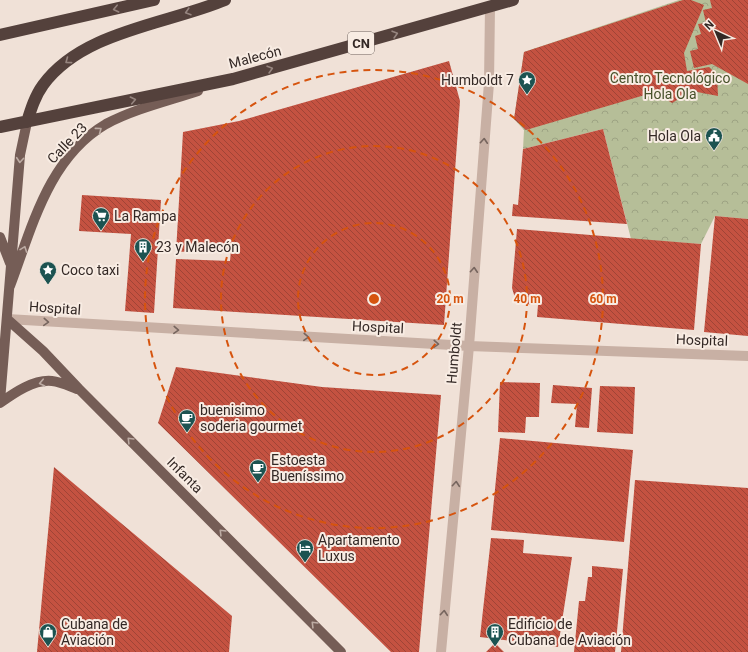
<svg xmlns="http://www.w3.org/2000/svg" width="748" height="652" font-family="Roboto,sans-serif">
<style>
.park{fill:url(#park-crowns)}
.building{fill:url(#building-back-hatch)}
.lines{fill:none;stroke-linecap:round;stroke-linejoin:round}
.minor{stroke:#c8b0a4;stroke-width:10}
.major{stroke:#755d56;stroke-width:10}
.highway{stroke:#54413c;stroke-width:12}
.oneway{stroke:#96857f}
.oneway2{stroke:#bdaca4}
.oneway3{stroke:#76655e}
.ring{fill:none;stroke:#d6540e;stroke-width:2;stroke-dasharray:7 5}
.labels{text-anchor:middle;stroke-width:4;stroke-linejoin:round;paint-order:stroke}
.shield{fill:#f8ece3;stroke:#6e635e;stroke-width:1}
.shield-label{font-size:13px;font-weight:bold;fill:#332825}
.street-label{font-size:14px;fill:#332825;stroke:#f8ece3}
.park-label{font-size:14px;fill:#47512a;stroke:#f8ece3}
.poi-label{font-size:14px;fill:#332825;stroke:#f8ece3;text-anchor:start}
.centre{fill:#d6540e;stroke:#f8ece3;stroke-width:2}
.ring-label{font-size:12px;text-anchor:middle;font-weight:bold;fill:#d6540e;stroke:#f8ece3;stroke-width:4;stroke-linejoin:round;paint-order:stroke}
</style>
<defs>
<pattern id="park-crowns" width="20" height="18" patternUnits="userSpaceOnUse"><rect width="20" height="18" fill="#b6be98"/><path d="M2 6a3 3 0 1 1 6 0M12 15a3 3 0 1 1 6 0" fill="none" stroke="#9da383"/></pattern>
<pattern id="building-back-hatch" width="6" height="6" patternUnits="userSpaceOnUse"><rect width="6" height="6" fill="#c45241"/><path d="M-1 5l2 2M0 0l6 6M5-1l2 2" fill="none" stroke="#a04436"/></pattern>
</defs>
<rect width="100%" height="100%" fill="#f0e1d7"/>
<path class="park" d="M679 0H748V219L715 216 701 244 631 239 603 129 523 149 524 130 514 119 524 52Z"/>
<path class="building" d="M683 0H691L704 5 684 53 687 71 709 67 717 75 718 96 692 91 672 103 655 92 526 130 514 119 524 52Z
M710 0H748V84L712 64 694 68 690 51 698 49 695 36 701 34 698 24 706 23 703 10 712 8Z
M449 61 460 101 444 325 173 308 176 259 230 261 231 250 176 252 183 132 239 121Z
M603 129 627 224 512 216 513 204 518 205 523 149Z
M82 195 161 200 154 313 125 311 131 234 79 231Z
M715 216 748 219V336L704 332Z
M517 229 701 244 694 330 537 317 538 305 524 304 515 298 512 288Z
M176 367 322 387 441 395 419 652H391L158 423Z
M500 382 540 383 539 417H526L525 433 498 432Z
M553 385 592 388 589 428 575 427 577 404 551 403Z
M600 386 635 387 633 434 597 432Z
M500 438 633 450 624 542 491 530Z
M54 467 232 616 229 652H37Z
M635 480 748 488V652H621Z
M491 538 524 540 523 553 572 557 558 647 480 637Z
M592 566 623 569 615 652H574L579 601H585L588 577H592Z
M495 643 504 652H486Z"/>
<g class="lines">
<path class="minor" d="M7 319 469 346 748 356
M441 652 469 346 489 83 490 7"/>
<path class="major" d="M0 237 10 263
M10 286C32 228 48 158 106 124 134 109 168 101 198 91
M7 319 43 351 79 389 341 652
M0 401 20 155 27 122
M0 403C14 393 34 379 52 381 61 382 69 386 77 389"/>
<path class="highway" d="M0 35 154 0
M27 122C31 109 35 96 43 85 82 31 168 24 225 0
M0 127 233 79 513 0"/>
</g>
<defs><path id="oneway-chevron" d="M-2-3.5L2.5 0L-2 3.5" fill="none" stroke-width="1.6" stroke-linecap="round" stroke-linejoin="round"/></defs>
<g class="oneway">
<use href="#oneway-chevron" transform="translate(116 9) rotate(167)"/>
<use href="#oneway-chevron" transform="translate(188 12) rotate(163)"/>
<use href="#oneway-chevron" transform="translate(395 34) rotate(-16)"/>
<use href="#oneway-chevron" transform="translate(68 61) rotate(143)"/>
<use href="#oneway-chevron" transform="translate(270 69) rotate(-16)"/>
<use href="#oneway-chevron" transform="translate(133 100) rotate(-12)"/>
</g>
<g class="oneway2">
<use href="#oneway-chevron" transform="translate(99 130) rotate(-37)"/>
<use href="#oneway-chevron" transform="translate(20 160) rotate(95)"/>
<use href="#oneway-chevron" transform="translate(24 249) rotate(-70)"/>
<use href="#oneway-chevron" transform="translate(42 383) rotate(167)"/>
<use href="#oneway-chevron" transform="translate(130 440) rotate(-135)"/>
<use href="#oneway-chevron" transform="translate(222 532) rotate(-135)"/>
<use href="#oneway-chevron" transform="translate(314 624) rotate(-135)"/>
</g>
<g class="oneway3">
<use href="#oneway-chevron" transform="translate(484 141) rotate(-86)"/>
<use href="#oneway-chevron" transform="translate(474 270) rotate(-86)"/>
<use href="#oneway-chevron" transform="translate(46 322) rotate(4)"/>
<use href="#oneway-chevron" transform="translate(176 330) rotate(3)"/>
<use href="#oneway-chevron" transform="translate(306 337) rotate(3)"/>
<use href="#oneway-chevron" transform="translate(436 344) rotate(3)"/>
<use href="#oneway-chevron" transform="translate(456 484) rotate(-85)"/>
<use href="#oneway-chevron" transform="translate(444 613) rotate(-85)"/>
</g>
<g class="ring">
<circle cx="374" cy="299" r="76"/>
<circle cx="374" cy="299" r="153"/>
<circle cx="374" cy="299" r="229"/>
</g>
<defs>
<g id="sight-pin" transform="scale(0.9)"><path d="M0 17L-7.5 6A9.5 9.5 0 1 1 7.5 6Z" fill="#1c5351" stroke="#f8ece3"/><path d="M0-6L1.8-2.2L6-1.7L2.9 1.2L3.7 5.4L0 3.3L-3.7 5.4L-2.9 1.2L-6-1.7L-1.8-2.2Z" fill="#fff"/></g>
<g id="civic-pin" transform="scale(0.9)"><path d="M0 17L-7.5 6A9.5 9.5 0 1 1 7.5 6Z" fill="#1c5351" stroke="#f8ece3"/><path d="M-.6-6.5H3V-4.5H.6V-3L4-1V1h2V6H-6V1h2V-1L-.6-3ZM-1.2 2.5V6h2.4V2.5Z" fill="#fff"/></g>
<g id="supermarket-pin" transform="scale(0.9)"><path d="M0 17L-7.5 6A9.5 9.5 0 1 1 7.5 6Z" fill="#1c5351" stroke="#f8ece3"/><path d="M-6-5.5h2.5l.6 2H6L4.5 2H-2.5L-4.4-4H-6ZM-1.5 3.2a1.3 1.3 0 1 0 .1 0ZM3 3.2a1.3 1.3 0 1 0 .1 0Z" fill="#fff"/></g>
<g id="building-pin" transform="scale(0.9)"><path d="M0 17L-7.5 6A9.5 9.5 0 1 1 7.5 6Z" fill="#1c5351" stroke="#f8ece3"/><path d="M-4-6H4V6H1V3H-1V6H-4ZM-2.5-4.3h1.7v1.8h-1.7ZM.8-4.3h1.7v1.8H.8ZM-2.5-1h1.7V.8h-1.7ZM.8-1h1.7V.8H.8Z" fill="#fff"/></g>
<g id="cafe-pin" transform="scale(0.9)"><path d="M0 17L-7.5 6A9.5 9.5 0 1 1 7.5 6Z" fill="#1c5351" stroke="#f8ece3"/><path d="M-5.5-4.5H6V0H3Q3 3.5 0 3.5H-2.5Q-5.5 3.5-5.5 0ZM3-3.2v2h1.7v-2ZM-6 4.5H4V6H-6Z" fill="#fff"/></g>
<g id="hotel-pin" transform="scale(0.9)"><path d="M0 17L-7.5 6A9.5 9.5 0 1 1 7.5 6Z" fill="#1c5351" stroke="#f8ece3"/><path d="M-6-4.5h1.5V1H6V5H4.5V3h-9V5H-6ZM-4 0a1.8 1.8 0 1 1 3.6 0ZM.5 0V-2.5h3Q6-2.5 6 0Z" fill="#fff"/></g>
<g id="shop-pin" transform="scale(0.9)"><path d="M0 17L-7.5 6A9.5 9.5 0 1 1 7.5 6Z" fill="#1c5351" stroke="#f8ece3"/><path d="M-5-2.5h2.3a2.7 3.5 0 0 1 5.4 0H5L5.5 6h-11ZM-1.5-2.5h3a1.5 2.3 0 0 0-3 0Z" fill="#fff"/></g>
</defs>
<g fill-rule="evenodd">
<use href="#sight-pin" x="527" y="80"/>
<use href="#civic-pin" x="714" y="136"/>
<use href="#supermarket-pin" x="101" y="216"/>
<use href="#building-pin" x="143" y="247"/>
<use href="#sight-pin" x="48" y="270"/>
<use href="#cafe-pin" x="187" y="418"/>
<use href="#cafe-pin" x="258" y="468"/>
<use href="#hotel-pin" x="305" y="548"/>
<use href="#shop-pin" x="48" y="632"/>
<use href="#building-pin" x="495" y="632"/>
</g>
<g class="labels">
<rect class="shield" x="348" y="32" width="26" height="22" rx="3"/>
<g class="shield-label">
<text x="361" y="48">CN</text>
</g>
<g class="street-label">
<text transform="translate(255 57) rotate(-15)" y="5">Malecón</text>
<text transform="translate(67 143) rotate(-46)" y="5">Calle 23</text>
<text transform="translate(55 308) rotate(4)" y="5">Hospital</text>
<text transform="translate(378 327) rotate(3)" y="5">Hospital</text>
<text transform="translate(702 340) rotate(2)" y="5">Hospital</text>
<text transform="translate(454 353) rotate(-85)" y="5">Humboldt</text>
<text transform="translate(185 475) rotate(45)" y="5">Infanta</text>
</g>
<g class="park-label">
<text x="670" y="83">Centro Tecnológico<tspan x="670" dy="16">Hola Ola</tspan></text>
</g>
<g class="poi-label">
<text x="514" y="85" text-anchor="end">Humboldt 7</text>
<text x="701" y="141" text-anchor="end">Hola Ola</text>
<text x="114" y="221">La Rampa</text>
<text x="156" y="252">23 y Malecón</text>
<text x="61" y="275">Coco taxi</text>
<text x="200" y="415">buenisimo<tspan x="200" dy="16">soderia gourmet</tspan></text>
<text x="271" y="465">Estoesta<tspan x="271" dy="16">Bueníssimo</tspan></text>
<text x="318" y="545">Apartamento<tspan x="318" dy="16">Luxus</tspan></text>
<text x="61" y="629">Cubana de<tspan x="61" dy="16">Aviación</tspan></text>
<text x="508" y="629">Edificio de<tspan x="508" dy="16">Cubana de Aviación</tspan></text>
</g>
</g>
<circle cx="374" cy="299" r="6" class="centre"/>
<g class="ring-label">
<text x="450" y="303">20 m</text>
<text x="527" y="303">40 m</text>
<text x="603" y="303">60 m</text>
</g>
<g transform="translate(716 32) rotate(316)" stroke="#f8ece3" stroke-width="3" paint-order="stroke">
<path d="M0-3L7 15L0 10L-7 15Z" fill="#332825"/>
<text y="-6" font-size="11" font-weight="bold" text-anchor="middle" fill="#332825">N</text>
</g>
</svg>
